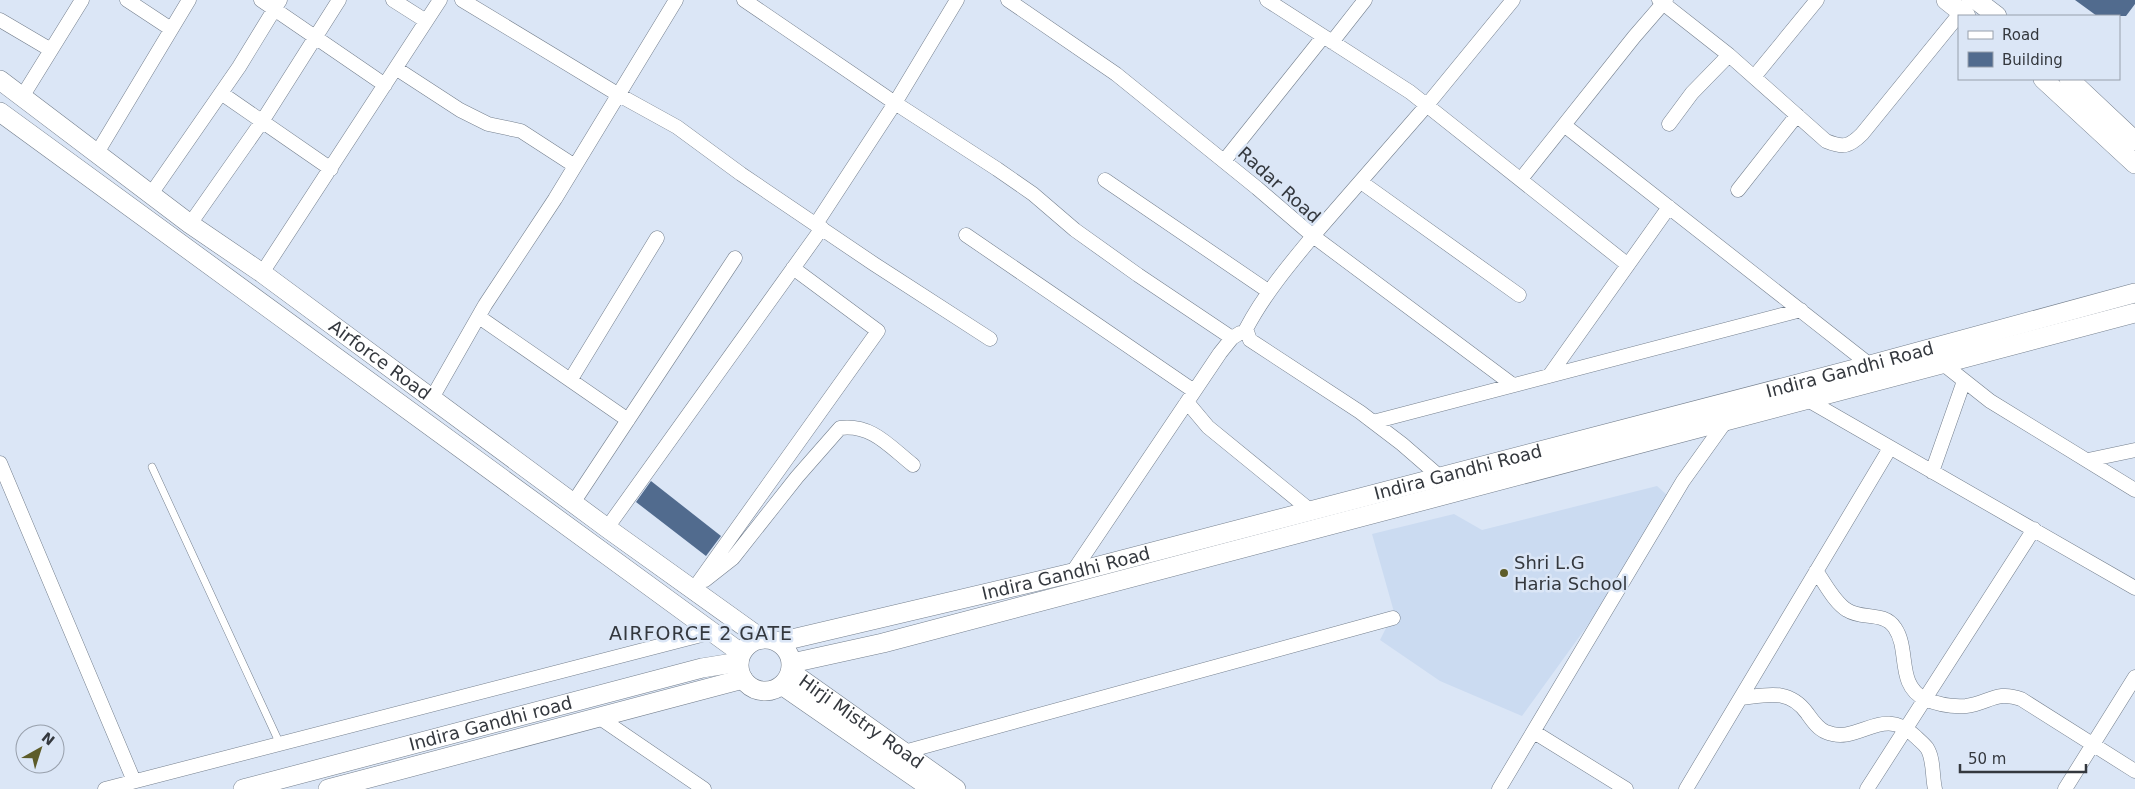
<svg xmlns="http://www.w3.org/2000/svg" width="2135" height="789" font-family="'DejaVu Sans',sans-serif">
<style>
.built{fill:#cbdbf1}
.building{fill:#516b8e}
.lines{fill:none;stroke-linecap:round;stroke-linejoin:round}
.lane-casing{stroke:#747f8d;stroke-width:8}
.street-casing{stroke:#747f8d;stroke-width:15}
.secondary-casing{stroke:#747f8d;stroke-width:20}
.lane{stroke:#fff;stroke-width:7}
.street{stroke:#fff;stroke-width:14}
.secondary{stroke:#fff;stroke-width:19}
.poi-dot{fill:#5d5c29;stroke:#dbe6f6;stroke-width:2}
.labels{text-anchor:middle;stroke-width:5;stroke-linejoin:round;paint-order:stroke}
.street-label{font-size:18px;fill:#34383e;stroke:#dbe6f6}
.poi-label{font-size:18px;fill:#34383e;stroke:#dbe6f6;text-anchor:start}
.neighbourhood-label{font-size:19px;letter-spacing:1px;fill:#34383e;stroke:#dbe6f6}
</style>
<rect width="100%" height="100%" fill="#dbe6f6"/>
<path class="built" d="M1657 486 1676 503 1522 716 1440 681 1380 640 1394 612 1372 534 1454 514 1482 530Z"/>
<path class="building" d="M2075 0H2135V4L2126 16H2097Z
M651 481 721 536 706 556 636 502Z"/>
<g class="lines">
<g class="lane-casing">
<path id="lane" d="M152 467 280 744"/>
</g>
<g class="street-casing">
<path id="street" d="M127 0 171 29
M261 0 385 85
M393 0 426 21
M462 0 619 95 677 127 741 174 874 264 990 339
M744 0 895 103 997 169 1033 194 1075 230 1138 275 1232 338
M1008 0 1116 74 1257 188 1313 236C1288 266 1264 295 1246 329L1250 340 1360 412 1402 444 1440 477
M1267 0 1410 92 1628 265
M1513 0 1427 105 1313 236 1513 385
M1659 0 1729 55 1826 141C1843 148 1849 147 1862 134L1971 0
M0 20 51 50
M1332 42 1365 0
M397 69 460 110 488 124 521 131 575 166
M1754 77 1817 0
M221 93 331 169
M22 97 82 0
M1669 124 1692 93 1729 55
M1564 125 1870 365
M97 153 189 0
M1224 161 1323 37
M1521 179 1634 37 1666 0
M1105 180 1268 291
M1361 182 1519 295
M1738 190 1797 115
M151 194 239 67 280 0
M190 224 263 120 339 0
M816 224 895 103 957 0
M966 235 1194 391
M262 273 440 0
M479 317 628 420
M1942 363 1990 401 2135 490
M1549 376 1669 207
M571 379 657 238
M432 398 485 305 555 199 676 0
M1806 399 2135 588
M1187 402 1208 427 1311 511
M1373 422 1801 310
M2088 460 2135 450
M0 463 134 781
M1932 472 1964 381
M573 503 735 258
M607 528 822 228
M1816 571C1825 583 1834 602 1847 610 1862 620 1884 611 1895 628 1910 650 1896 685 1925 699 1937 704 1953 707 1966 706 1989 703 1997 690 2021 699L2135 771
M1072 573 1220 353 1232 338 1240 333
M705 580 733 558 797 477 840 428C872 424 889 446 913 465
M693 590 878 331 793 268
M1741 698C1767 695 1789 688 1807 713 1812 720 1818 729 1826 732 1859 746 1882 703 1916 737 1919 740 1924 744 1927 748 1934 759 1932 776 1935 789
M600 718 704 789
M1534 732 1626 789
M904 752 1393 618
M105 789 713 632
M1499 789 1683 481 1726 421
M1686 789 1890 448
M1867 789 2034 529
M2065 789 2135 677"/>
</g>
<g class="secondary-casing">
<g id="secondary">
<path d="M1946 0 1966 16"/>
<path d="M1976 0 1997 16"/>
<path d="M2043 79 2135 164"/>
<path d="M2069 79 2135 141"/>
<path id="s1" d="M0 80 190 224 262 273 607 528 762 639"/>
<path d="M0 112 741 653"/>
<circle cx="765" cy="665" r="26"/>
<path id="s2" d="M779 642 1072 573 1870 365 2135 293"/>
<path d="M792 663 883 643 2135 313"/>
<path id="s3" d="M791 672 956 789"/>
<path d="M783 686 932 789"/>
<path id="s4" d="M243 789 702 668 739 662"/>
<path d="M328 789 743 679"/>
</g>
</g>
<use href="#lane" class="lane"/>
<use href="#street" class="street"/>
<use href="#secondary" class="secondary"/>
</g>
<circle class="poi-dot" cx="1504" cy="573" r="5"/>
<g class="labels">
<g class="street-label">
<text transform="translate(1279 185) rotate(42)" y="6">Radar Road</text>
<text dy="6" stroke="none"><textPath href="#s1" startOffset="472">Airforce Road</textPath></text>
<text dy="6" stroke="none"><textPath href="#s2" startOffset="1105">Indira Gandhi Road</textPath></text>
<text dy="6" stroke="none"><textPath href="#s2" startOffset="700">Indira Gandhi Road</textPath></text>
<text dy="6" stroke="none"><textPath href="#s2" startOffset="295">Indira Gandhi Road</textPath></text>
<text dy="6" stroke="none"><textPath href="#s3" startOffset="86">Hirji Mistry Road</textPath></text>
<text dy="6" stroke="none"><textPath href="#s4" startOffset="256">Indira Gandhi road</textPath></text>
</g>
<g class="poi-label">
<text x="1514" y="569">Shri L.G<tspan x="1514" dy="21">Haria School</tspan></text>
</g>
<g class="neighbourhood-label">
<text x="701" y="640">AIRFORCE 2 GATE</text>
</g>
</g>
<rect x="1958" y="15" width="162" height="65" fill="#dbe6f6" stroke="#98a0ac"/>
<rect x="1968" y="31" width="25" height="8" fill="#ffffff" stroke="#98a0ac"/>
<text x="2002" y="40" font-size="15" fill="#34383e">Road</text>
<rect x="1968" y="52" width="25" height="15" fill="#516b8e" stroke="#98a0ac"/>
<text x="2002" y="65" font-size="15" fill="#34383e">Building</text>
<g transform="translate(40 749) rotate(39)"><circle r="24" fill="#dbe6f6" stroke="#98a0ac"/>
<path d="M0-4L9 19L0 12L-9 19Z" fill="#5d5c29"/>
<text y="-8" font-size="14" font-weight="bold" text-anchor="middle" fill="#34383e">N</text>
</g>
<path d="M1960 764v8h126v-8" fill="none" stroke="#34383e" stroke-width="2.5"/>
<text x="1968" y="764" font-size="15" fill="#34383e" stroke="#dbe6f6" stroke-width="4" paint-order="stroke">50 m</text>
</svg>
